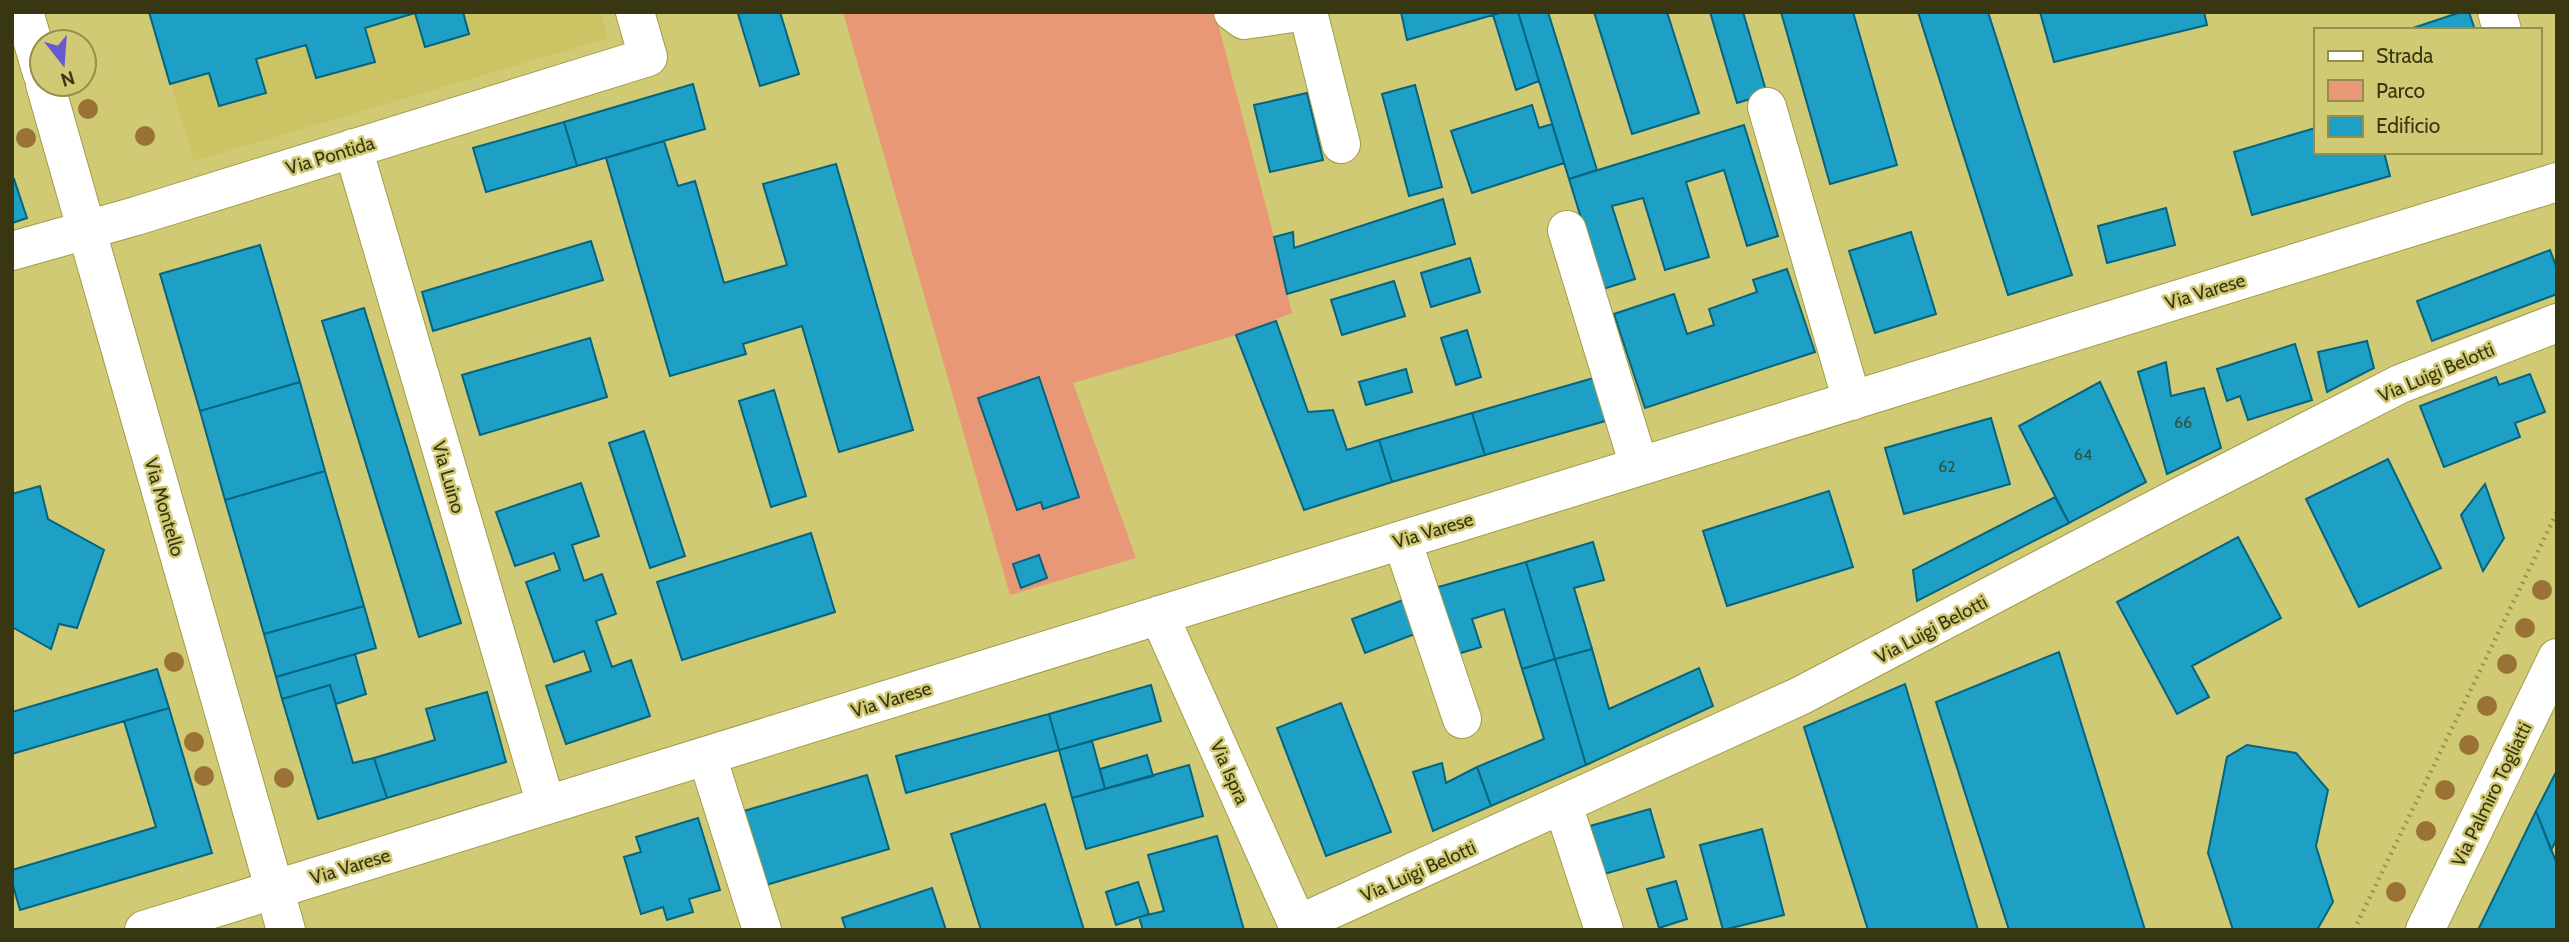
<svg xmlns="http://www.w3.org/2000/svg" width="2569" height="942" font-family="Cabin,sans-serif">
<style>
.built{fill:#cbc364}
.green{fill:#e89876}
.building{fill:#1e9fc6;stroke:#06647e;stroke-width:2}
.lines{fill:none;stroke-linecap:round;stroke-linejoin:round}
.minor-casing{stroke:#a39c46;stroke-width:40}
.path{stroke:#999450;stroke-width:4.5;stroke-dasharray:2 5;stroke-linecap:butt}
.minor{stroke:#fff;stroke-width:38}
.tree{fill:#9a7236}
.labels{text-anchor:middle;stroke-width:5;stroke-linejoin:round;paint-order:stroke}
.number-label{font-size:16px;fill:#32503f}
.street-label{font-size:19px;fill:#393612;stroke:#d1ca74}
</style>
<rect width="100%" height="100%" fill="#d1ca74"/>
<path class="built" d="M149 12H600L608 38 194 161Z"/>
<path class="green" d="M843 12H1215L1274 237 1292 313 1236 335 1073 383 1136 558 1010 595Z"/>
<path class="building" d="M149 12H463L469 34 425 47 415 13 365 28 375 62 316 78 306 45 256 59 266 93 219 106 209 73 170 84Z
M742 12H780L799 74 760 86 738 14Z
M1401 12H1503L1407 40Z
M1503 12H1518L1539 81 1516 90 1493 15Z
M1518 12H1548L1597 170 1569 179Z
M1594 12H1667L1699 113 1632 134Z
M1710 12H1743L1767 94 1737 103Z
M1781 12H1853L1897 165 1830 184Z
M1918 12H1988L2072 275 2008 295Z
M2040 12H2204L2207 25 2054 62Z
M2461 12H2469L2475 30H2407Z
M693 84 705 129 577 166 564 122Z
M1415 85 1442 187 1409 196 1382 94Z
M1307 93 1323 160 1270 172 1254 105Z
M1532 105 1539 128 1552 124 1564 163 1472 193 1451 131Z
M564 122 577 166 486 192 473 148Z
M1744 125 1778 236 1747 246 1724 170 1686 182 1709 257 1665 270 1643 198 1612 206 1635 279 1603 289 1569 179Z
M2315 128V152H2384L2390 176 2252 215 2234 152Z
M664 141 678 186 695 181 724 283 787 265 763 184 836 164 913 430 839 452 802 326 743 344 746 354 670 376 606 158Z
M12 179H14L27 218 12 223Z
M1443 199 1455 244 1287 294 1274 237 1293 232 1294 248Z
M2166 208 2175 245 2107 263 2098 226Z
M1911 232 1936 314 1875 333 1849 251Z
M591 241 603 280 433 331 422 292Z
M260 245 300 382 200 411 160 274Z
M2550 250 2557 269V294L2432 341 2417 301Z
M1470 258 1480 292 1431 307 1421 273Z
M1787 269 1815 352 1645 408 1614 314 1674 294 1687 334 1714 325 1709 309 1757 292 1753 280Z
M1394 281 1405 316 1342 335 1331 300Z
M364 308 461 623 419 637 322 321Z
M1276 321 1308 412 1333 410 1347 450 1379 440 1392 482 1304 510 1236 335Z
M1467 330 1481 377 1456 385 1441 338Z
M590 338 607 397 480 435 462 375Z
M2367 341 2374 368 2327 392 2318 352Z
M2295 344 2312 400 2248 420 2240 396 2227 401 2217 369Z
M2166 362 2171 396 2204 388 2221 448 2167 474 2138 372Z
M1406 369 1412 392 1366 405 1359 382Z
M2530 374 2545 412 2515 423 2520 437 2444 467 2420 406 2496 377 2499 385Z
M1039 377 1079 497 1043 509 1041 502 1017 510 978 398Z
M1597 377 1609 420 1485 455 1472 413Z
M300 382 325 471 225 500 200 411Z
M2100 382 2146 482 2069 523 2019 426Z
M774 390 806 496 771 507 739 401Z
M1472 413 1485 455 1392 482 1379 440Z
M1991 418 2010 484 1904 514 1885 448Z
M644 431 685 556 650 568 609 443Z
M2388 459 2441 568 2359 607 2306 499Z
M325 471 364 606 264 634 225 500Z
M581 483 599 536 572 545 584 581 602 574 616 614 596 621 612 667 631 660 650 716 566 744 546 686 591 671 584 651 554 662 526 582 560 570 554 553 515 566 496 512Z
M2485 484 2504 538 2483 571 2461 515Z
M40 486 48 519 104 550 77 628 59 624 51 649 12 627V494Z
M1829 491 1853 567 1727 606 1703 531Z
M2055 497 2069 523 1917 601 1913 570Z
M811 533 835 612 682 660 657 582Z
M2238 537 2281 618 2192 666 2209 697 2177 714 2117 602Z
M1593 542 1604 580 1574 588 1592 649 1555 659 1526 562Z
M1039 555 1047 578 1021 588 1013 564Z
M1526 562 1555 659 1522 669 1504 609 1472 619 1481 647 1454 655 1435 588Z
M1411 597 1423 631 1365 653 1352 619Z
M364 606 376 648 276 677 264 634Z
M1592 649 1609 709 1699 668 1713 706 1586 765 1555 659Z
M2059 652 2145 930H2009L1936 702Z
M355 654 366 694 336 704 330 685 282 699 276 677Z
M1555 659 1586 765 1491 806 1477 767 1544 739 1522 669Z
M157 669 169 708 12 754V712Z
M1905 684 1978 930H1868L1804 727Z
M330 685 353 763 374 758 387 798 318 819 282 699Z
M1151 685 1161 721 1059 750 1049 714Z
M487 692 506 762 387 798 374 758 435 740 426 709Z
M1341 703 1391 832 1326 856 1277 728Z
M169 708 212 853 20 910 12 882V870L156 827 124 721Z
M1049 714 1059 750 906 793 896 756Z
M1092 741 1105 789 1072 798 1059 750Z
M2247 745 2296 753 2328 790 2316 846 2333 902 2317 930H2233L2208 853 2227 757Z
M1147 755 1153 776 1105 789 1100 769Z
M1442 763 1446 783 1477 767 1491 806 1433 831 1413 772Z
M1189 765 1203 816 1086 849 1072 798Z
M2555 774 2557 779V839L2551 850 2536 811Z
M867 775 889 849 766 885 744 811Z
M1045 804 1084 930H981L951 834Z
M1650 809 1664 857 1604 874 1590 826Z
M2536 811 2557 864V930H2478Z
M698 818 720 890 689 899 693 912 667 920 663 907 641 914 624 857 641 852 636 837Z
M1762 829 1784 915 1723 930 1700 845Z
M1217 836 1244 930H1143L1139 917 1164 911 1148 855Z
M1676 881 1687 919 1659 928 1647 889Z
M1138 882 1149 914 1116 925 1106 892Z
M932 888 946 930H846L842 918Z"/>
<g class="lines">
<g class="minor-casing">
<path id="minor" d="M24 12 42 73
M1233 12 1244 20 1299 12
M1308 12 1341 144
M2497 12 2502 30
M45 84 286 930
M1767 107 1852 401
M353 148 546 805
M1567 230 1639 466
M12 251 136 216 648 57 635 12
M1402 540 1462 719
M1159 615 1300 930
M707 756 762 930
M1563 805 1604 930
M1299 924 1800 696 2177 498 2400 384 2557 323
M144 930 2557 182
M2425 930 2557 658"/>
</g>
<path class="path" d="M2354 930 2557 512"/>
<use href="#minor" class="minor"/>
</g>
<g class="tree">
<circle cx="88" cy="109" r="10"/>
<circle cx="145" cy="136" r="10"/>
<circle cx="26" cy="138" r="10"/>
<circle cx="2542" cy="590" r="10"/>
<circle cx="2525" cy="628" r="10"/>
<circle cx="174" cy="662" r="10"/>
<circle cx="2507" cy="664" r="10"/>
<circle cx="2487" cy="706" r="10"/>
<circle cx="194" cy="742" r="10"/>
<circle cx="2469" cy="745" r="10"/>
<circle cx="204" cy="776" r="10"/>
<circle cx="284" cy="778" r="10"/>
<circle cx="2445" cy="790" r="10"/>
<circle cx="2426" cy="831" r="10"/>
<circle cx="2396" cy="892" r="10"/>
</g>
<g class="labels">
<g class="number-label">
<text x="2183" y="428">66</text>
<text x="2083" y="460">64</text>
<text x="1947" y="472">62</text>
</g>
<g class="street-label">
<text transform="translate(330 155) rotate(-17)" y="7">Via Pontida</text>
<text transform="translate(2205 291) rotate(-17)" y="7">Via Varese</text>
<text transform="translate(2436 372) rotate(-23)" y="7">Via Luigi Belotti</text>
<text transform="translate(449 477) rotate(74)" y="7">Via Luino</text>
<text transform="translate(165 507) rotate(74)" y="7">Via Montello</text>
<text transform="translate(1433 530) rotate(-17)" y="7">Via Varese</text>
<text transform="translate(1931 629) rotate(-28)" y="7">Via Luigi Belotti</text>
<text transform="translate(891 699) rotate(-17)" y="7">Via Varese</text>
<text transform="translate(1230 772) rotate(66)" y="7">Via Ispra</text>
<text transform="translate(2491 794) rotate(-64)" y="7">Via Palmiro Togliatti</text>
<text transform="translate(350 866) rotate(-17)" y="7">Via Varese</text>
<text transform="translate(1418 871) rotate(-24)" y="7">Via Luigi Belotti</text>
</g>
</g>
<rect width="2569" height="942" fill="none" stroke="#393612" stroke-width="28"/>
<rect x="2314" y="28" width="228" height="126" fill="#d1ca74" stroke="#948f4d" stroke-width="2"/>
<rect x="2328" y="51" width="35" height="10" fill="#ffffff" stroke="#948f4d" stroke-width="2"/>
<text x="2376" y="63" font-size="21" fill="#393612">Strada</text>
<rect x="2328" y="80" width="35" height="21" fill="#e89876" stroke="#948f4d" stroke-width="2"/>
<text x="2376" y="98" font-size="21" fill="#393612">Parco</text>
<rect x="2328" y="116" width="35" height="21" fill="#1e9fc6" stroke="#948f4d" stroke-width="2"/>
<text x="2376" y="133" font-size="21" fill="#393612">Edificio</text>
<g transform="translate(63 63) rotate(163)"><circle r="33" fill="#d1ca74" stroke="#948f4d" stroke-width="2"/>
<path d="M0-5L12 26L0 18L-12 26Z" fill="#6859d2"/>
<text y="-10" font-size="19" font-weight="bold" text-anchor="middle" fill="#393612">N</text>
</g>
</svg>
